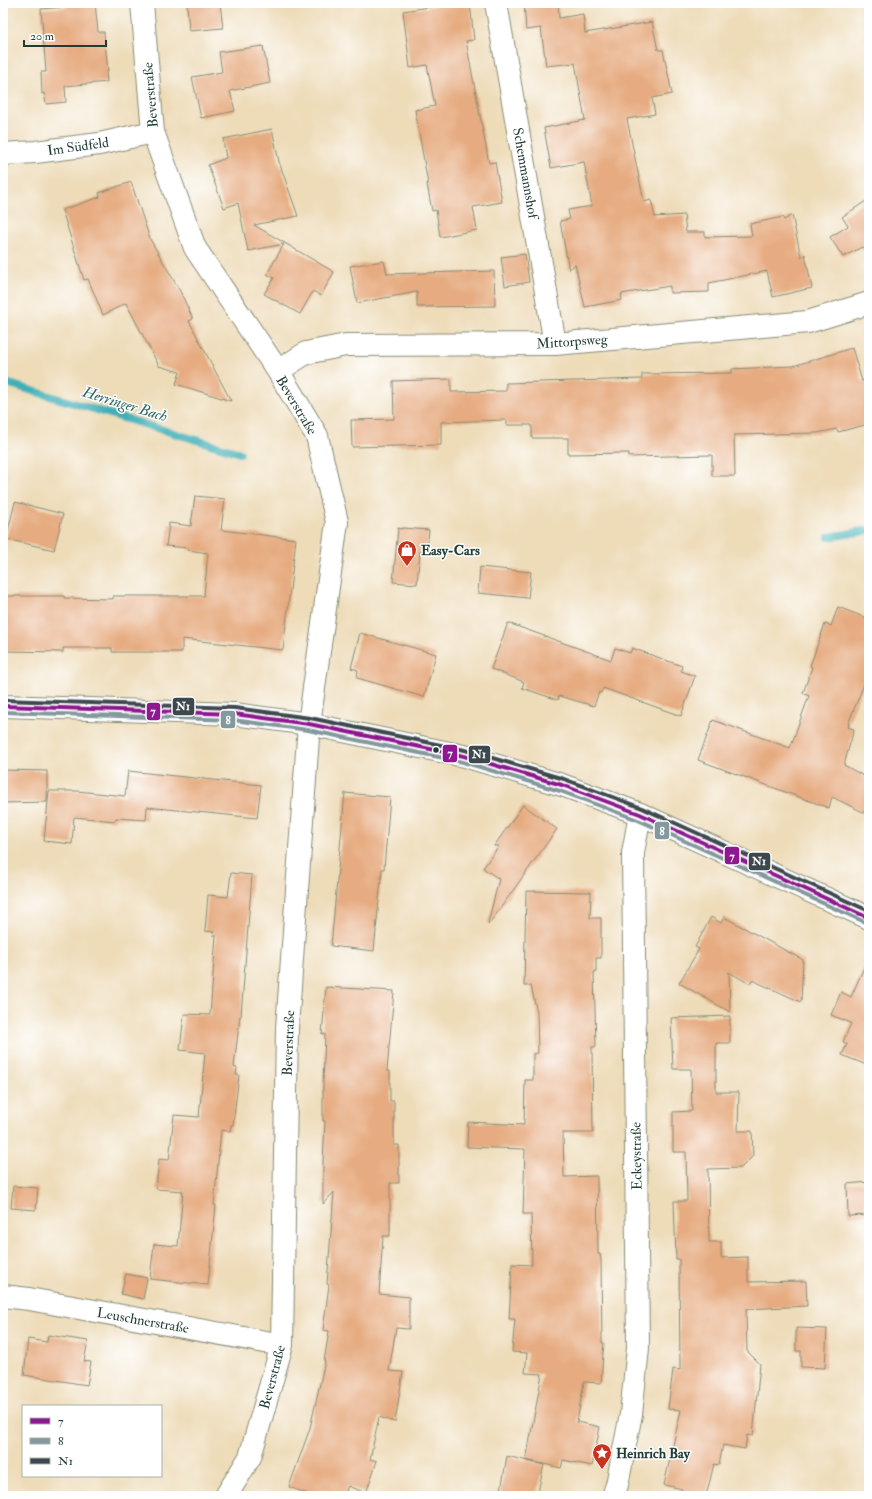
<svg xmlns="http://www.w3.org/2000/svg" width="872" height="1499" font-family="'IM FELL Double Pica',serif">
<style>
.lines{fill:none;stroke-linecap:round;stroke-linejoin:round}
.stream{stroke:#3fb0b7;stroke-width:8}
.building{fill:#e6ab80}
.minor-casing{stroke:#868c76;stroke-width:24}
.major-casing{stroke:#868c76;stroke-width:24}
.minor{stroke:#fff;stroke-width:22}
.major{stroke:#fff;stroke-width:22}
.bus-1-casing{stroke:#fff;stroke-width:7}
.bus-2-casing{stroke:#fff;stroke-width:7}
.bus-3-casing{stroke:#fff;stroke-width:7}
.bus-1{stroke:#8d188f;stroke-width:4}
.bus-2{stroke:#84999d;stroke-width:4}
.bus-3{stroke:#3d484e;stroke-width:4}
.bus-dot{fill:#1f3d34;stroke:#fff;stroke-width:1.5}
.labels{text-anchor:middle;stroke-width:3;stroke-linejoin:round;paint-order:stroke}
.street-label{font-size:14px;fill:#1f3d34;stroke:#fff}
.poi-label{font-size:14px;font-weight:bold;fill:#1f3d34;stroke:#fff;text-anchor:start}
.water-label{font-size:15px;font-style:italic;fill:#2a6562;stroke:#fff}
.line-badge{stroke:#fff;stroke-width:1.5}
.badge-label{font-size:11px;text-anchor:middle;font-weight:bold;fill:#fff}
</style>
<rect width="100%" height="100%" fill="#fff"/>
<filter id="ink" filterUnits="userSpaceOnUse"><feTurbulence type="fractalNoise" baseFrequency=".025" numOctaves="2"/><feDisplacementMap in="SourceGraphic" scale="8" xChannelSelector="R" yChannelSelector="G"/><feConvolveMatrix kernelMatrix="1 2 1 2 8 2 1 2 1" color-interpolation-filters="sRGB"/></filter>
<filter id="wash" filterUnits="userSpaceOnUse"><feTurbulence type="fractalNoise" baseFrequency=".012" numOctaves="4" result="noise"/><feDisplacementMap in="SourceGraphic" scale="16" xChannelSelector="R" yChannelSelector="G"/><feGaussianBlur stdDeviation="0.9" result="paint"/><feColorMatrix in="noise" values="0 0 0 0 0 0 0 0 0 0 0 0 0 0 0 0 0 1.4 0 .05"/><feComposite in="paint" operator="in"/></filter>
<g filter="url(#wash)">
<rect width="100%" height="100%" fill="#eedcb9"/>
<g class="lines">
<path class="stream" d="M3 382 240 453
M829 537 869 530"/>
</g>
<g id="blocks">
<path class="building" d="M66 3H95L98 32H104L108 72H106L107 82 65 86 66 102 46 104 44 93 42 94 41 72H46L41 9 67 7Z
M187 3H220L223 28 189 31Z
M436 3H470L474 40 466 41 489 163 495 162 502 202 473 207 477 230 440 237 436 210 432 211 427 184 428 183 427 178 415 110 435 106 427 65 410 68 403 11 436 6Z
M524 3H558L559 18 583 14 585 33 652 22 658 50H663L672 94 652 98 655 114 627 119 644 202 651 200 655 217 684 215 686 232H705V237L752 236 750 224 783 217 784 220 792 215 801 257 805 254 812 288 773 297 767 271 709 283V292L670 293V286L621 294 622 300 585 307 575 264 569 270 560 221 570 219 568 210 592 206 584 162 551 168 544 128 585 120 575 63 546 66 541 28 526 30Z
M263 46 270 83 230 91 235 111 201 118 192 77 222 72 219 52Z
M272 129 279 162 298 216 254 225 334 272 321 296 313 291 300 314 264 294 274 278 267 274 284 244 248 251 238 203 224 208 208 165 226 158 223 139Z
M131 182 150 239 180 291 193 319 189 321 231 401 176 384 180 372 159 366 126 303 103 315 88 279 84 280 62 210 100 197 99 193Z
M869 199V256L862 247 843 257 830 237 848 226 842 217Z
M525 254 529 282 505 286 501 257Z
M384 261 387 274 494 271 495 306 417 307V292L357 303 350 266Z
M852 348 862 381 869 379V424L838 432 837 429 817 433 734 435 735 476H712V455L629 457V453L568 454V438H532V425H507V420L441 422V445L352 447 351 420 394 419 393 381 451 379V392L506 391V383L642 379V374L732 373V369L793 366Z
M195 496 225 499 221 530 296 539 283 650 182 639V652H112V648H63V652L3 651V596H64V598L113 599V596H204L208 553 188 550V548L166 546 169 523 191 526Z
M15 502 63 514 54 550 6 539Z
M398 528 402 529V528L429 530 427 552 420 551 417 584 393 582Z
M480 567 531 572 528 598 478 593Z
M838 607 869 619V672L848 724H849L848 727 854 729 844 765 869 779V815L832 797 829 808 698 760 713 720 790 748 809 696 803 693 812 667 810 666 825 624 831 626Z
M508 623 611 660 615 648 630 653 632 648 682 666 681 671 695 676 681 716 603 688 601 693 599 692 594 706 559 696 558 700 522 688 524 682 491 669Z
M360 633 436 654 424 697 357 678 358 670 351 668Z
M3 770 47 771V802L3 803Z
M128 771 261 785 257 818 147 807 146 820 116 818 115 821 74 817 72 844 44 841 49 791H77L125 796Z
M345 793 390 797 384 869H382L374 951 331 946Z
M523 805 557 829 489 924 488 923 499 879 483 868 499 846H494Z
M231 873 252 875 241 1016H240L234 1067 237 1068 236 1075H239L233 1125H231L230 1131 221 1130 214 1205H216L208 1285 150 1279 154 1244 178 1246 183 1191 156 1189 159 1159 169 1160 174 1115 199 1117 205 1053 180 1050 184 1014 210 1015 216 935H213L214 932 205 931 208 895 228 897Z
M526 891 591 892 590 918H601V958H596V972H594L596 1047H592L593 1133H563L564 1177 597 1176 598 1254H600L601 1260 602 1343H604L603 1354 601 1383 584 1382 577 1422 600 1427 592 1466 563 1460 561 1468 526 1460 542 1374 525 1373 527 1353 512 1352 515 1319H509L512 1264 532 1265 531 1214H523L525 1149 467 1147 468 1122 524 1125 525 1080H533V1054L538 1053 537 1012 531 986H524Z
M711 917 721 923 724 917 803 960 801 1002 752 980 750 984 729 972 730 1012 679 983 699 949 695 947Z
M869 956V1066L842 1055 847 1044 843 1042 851 1023 831 1015 841 992 851 997Z
M326 987 394 991 387 1071H390V1101H394V1145H399V1183H390V1236H383L379 1294 409 1297V1329L396 1328 389 1371 403 1372 395 1422 379 1417 370 1459 377 1461 366 1493 348 1486 344 1496H314L289 1487 310 1428 325 1361H324L329 1331 323 1330 329 1285 327 1284 334 1192 323 1204V1162L325 1121H323V1083L325 1034H322Z
M730 1016V1043H716V1092H739L738 1131H752L753 1156 741 1168 708 1169 709 1242H721V1258L748 1257V1282L806 1281 807 1306 746 1309 747 1351 760 1364 753 1436 747 1435 745 1449 723 1445 719 1465 714 1464 706 1496H680L682 1489 664 1485 681 1410 668 1409 673 1369 680 1370 679 1259H676L674 1201H687L686 1152H673V1112L692 1111 691 1069H673L671 1018Z
M869 1182V1215L848 1216 847 1184Z
M13 1186 38 1188 36 1210 11 1208Z
M126 1274 147 1278 143 1299 121 1294Z
M796 1328 827 1329 825 1368 801 1367V1351H796Z
M48 1335 88 1341 84 1361 91 1362 87 1385 24 1375 28 1339 47 1342Z
M507 1456 544 1465 537 1496H500Z"/>
</g>
</g>
<g filter="url(#ink)">
<use href="#blocks" fill-opacity="0" stroke="#868c76" stroke-width="1"/>
<g class="lines">
<g class="minor-casing">
<path id="minor" d="M142 3 153 132 195 248 278 371 317 436 337 522 309 724 287 1028 282 1345 250 1457 226 1496
M496 3 555 344
M3 154 35 152 99 144 153 132
M278 371 306 353 346 345 555 344 808 322 869 303
M3 1296 29 1299 282 1345
M613 1496 617 1485 631 1414 638 1348 633 853 640 814"/>
</g>
<g class="major-casing">
<path id="major" d="M3 706 234 714 309 724 464 756 562 785 640 814 869 918"/>
</g>
<use href="#minor" class="minor"/>
<use href="#major" class="major"/>
<g class="bus-1-casing">
<path id="bus-1" d="M3 706 234 714 309 724 464 756 562 785 640 814 869 918"/>
</g>
<g class="bus-2-casing">
<path id="bus-2" d="M3 712 233 720 308 730 463 762 560 791 638 820 867 923"/>
</g>
<g class="bus-3-casing">
<path id="bus-3" d="M3 700 235 708 310 718 465 750 564 779 642 808 869 911"/>
</g>
<use href="#bus-1" class="bus-1"/>
<use href="#bus-2" class="bus-2"/>
<use href="#bus-3" class="bus-3"/>
</g>
</g>
<defs>
<g id="shop-pin" transform="scale(1)"><path d="M0 17L-7.5 6A9.5 9.5 0 1 1 7.5 6Z" fill="#c8321e" stroke="#fff"/><path d="M-5-2.5h2.3a2.7 3.5 0 0 1 5.4 0H5L5.5 6h-11ZM-1.5-2.5h3a1.5 2.3 0 0 0-3 0Z" fill="#fff"/></g>
<g id="sight-pin" transform="scale(1)"><path d="M0 17L-7.5 6A9.5 9.5 0 1 1 7.5 6Z" fill="#c8321e" stroke="#fff"/><path d="M0-6L1.8-2.2L6-1.7L2.9 1.2L3.7 5.4L0 3.3L-3.7 5.4L-2.9 1.2L-6-1.7L-1.8-2.2Z" fill="#fff"/></g>
</defs>
<g fill-rule="evenodd">
<use href="#shop-pin" x="407" y="550"/>
<use href="#sight-pin" x="602" y="1453"/>
</g>
<circle class="bus-dot" cx="436" cy="750" r="3.5"/>
<g class="labels">
<g class="street-label">
<text transform="translate(150 95) rotate(-95)" y="5">Beverstraße</text>
<text transform="translate(78 146) rotate(-8)" y="5">Im Südfeld</text>
<text transform="translate(526 173) rotate(80)" y="5">Schemmannshof</text>
<text transform="translate(572 341) rotate(-4)" y="5">Mittorpsweg</text>
<text transform="translate(297 405) rotate(59)" y="5">Beverstraße</text>
<text transform="translate(288 1043) rotate(-88)" y="5">Beverstraße</text>
<text transform="translate(636 1156) rotate(-91)" y="5">Eckeystraße</text>
<text transform="translate(143 1320) rotate(10)" y="5">Leuschnerstraße</text>
<text transform="translate(272 1377) rotate(-75)" y="5">Beverstraße</text>
</g>
<g class="poi-label">
<text x="421" y="555">Easy-Cars</text>
<text x="616" y="1458">Heinrich Bay</text>
</g>
<g class="water-label">
<text transform="translate(125 404) rotate(17)" y="5">Herringer Bach</text>
</g>
</g>
<g class="line-badge">
<rect x="172" y="697" width="23" height="19" rx="4" fill="#3d484e"/>
<rect x="146" y="702" width="15" height="19" rx="4" fill="#8d188f"/>
<rect x="220" y="710" width="16" height="19" rx="4" fill="#84999d"/>
<rect x="442" y="744" width="16" height="19" rx="4" fill="#8d188f"/>
<rect x="468" y="745" width="23" height="19" rx="4" fill="#3d484e"/>
<rect x="654" y="821" width="16" height="19" rx="4" fill="#84999d"/>
<rect x="724" y="846" width="16" height="19" rx="4" fill="#8d188f"/>
<rect x="748" y="852" width="23" height="19" rx="4" fill="#3d484e"/>
</g>
<g class="badge-label">
<text x="183" y="710">N1</text>
<text x="153" y="715">7</text>
<text x="228" y="724">8</text>
<text x="450" y="757">7</text>
<text x="479" y="758">N1</text>
<text x="662" y="835">8</text>
<text x="732" y="860">7</text>
<text x="759" y="865">N1</text>
</g>
<rect width="872" height="1499" fill="none" stroke="#fff" stroke-width="16"/>
<rect x="22" y="1405" width="140" height="72" fill="#ffffff" stroke="#a5b1ae"/>
<rect x="30" y="1418" width="20" height="6" fill="#8d188f" stroke="#a5b1ae"/>
<text x="58" y="1425" font-size="12" fill="#1f3d34">7</text>
<rect x="30" y="1438" width="20" height="6" fill="#84999d" stroke="#a5b1ae"/>
<text x="58" y="1445" font-size="12" fill="#1f3d34">8</text>
<rect x="30" y="1458" width="20" height="6" fill="#3d484e" stroke="#a5b1ae"/>
<text x="58" y="1465" font-size="12" fill="#1f3d34">N1</text>
<path d="M24 40v6h82v-6" fill="none" stroke="#1f3d34" stroke-width="2"/>
<text x="30" y="40" font-size="12" fill="#1f3d34" stroke="#ffffff" stroke-width="3" paint-order="stroke">20 m</text>
</svg>
